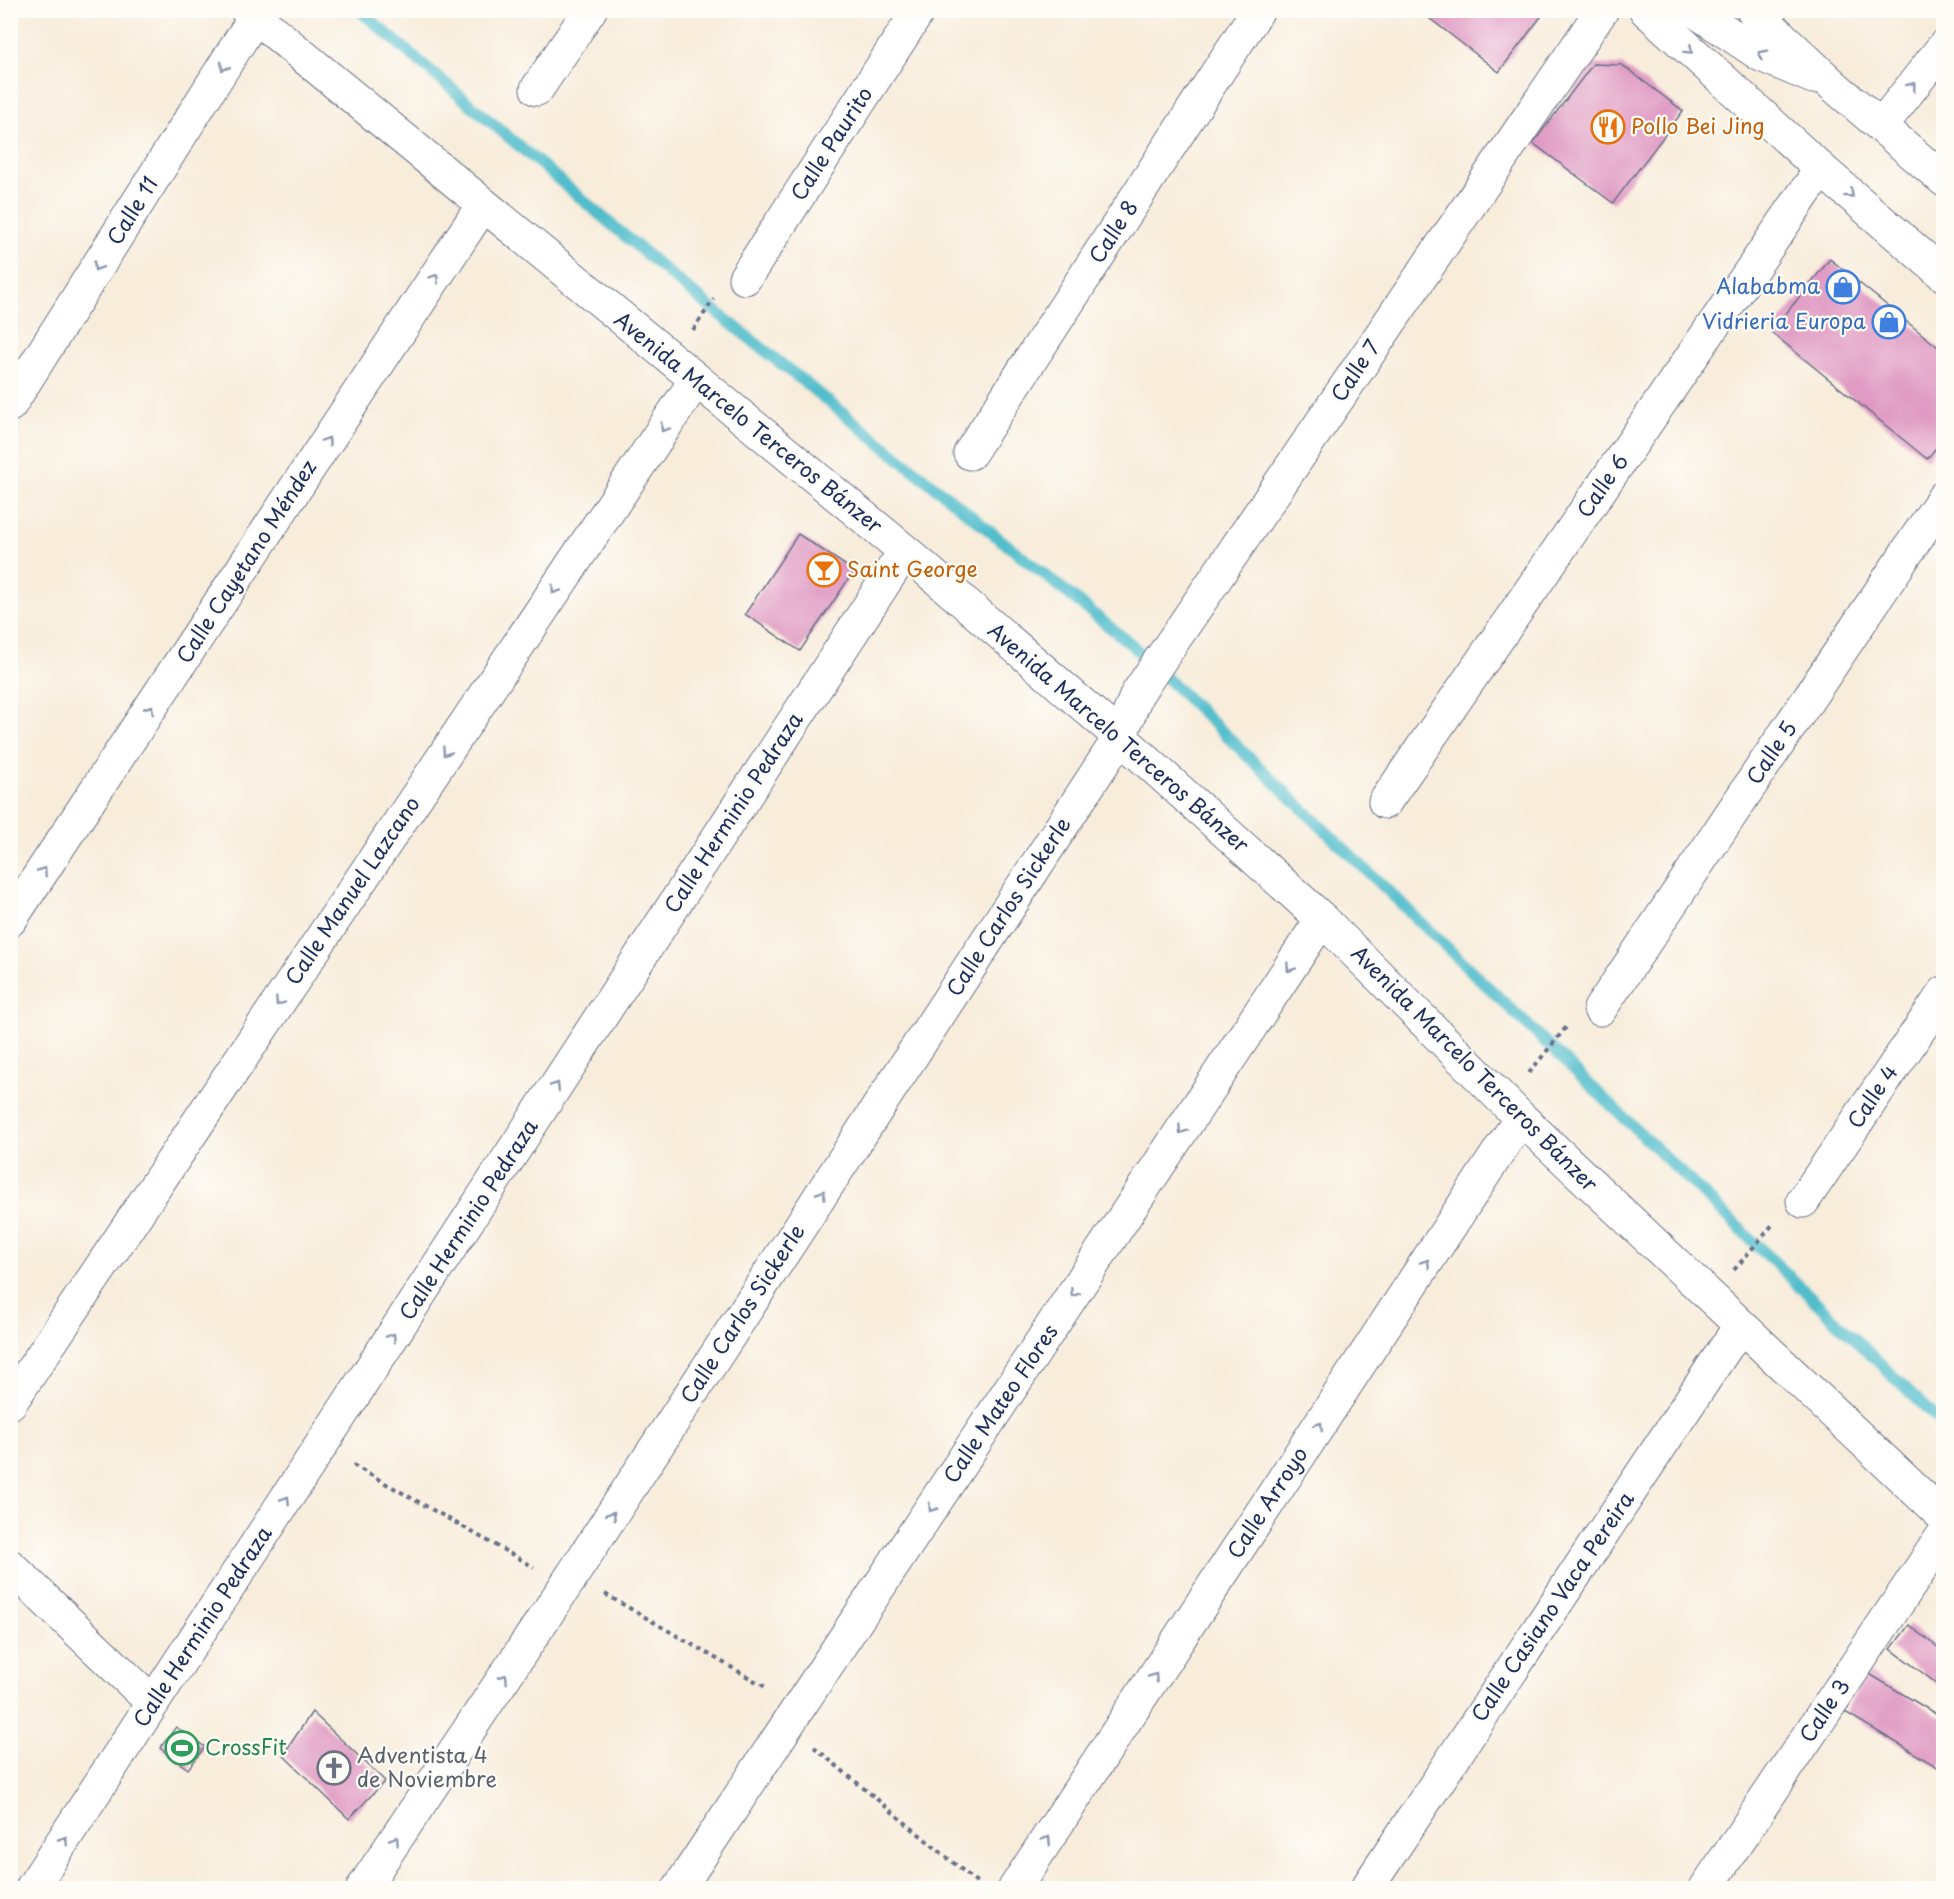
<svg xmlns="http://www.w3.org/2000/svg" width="1954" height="1899" font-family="'Playpen Sans',sans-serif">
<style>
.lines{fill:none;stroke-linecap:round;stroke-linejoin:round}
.stream{stroke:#51bdcc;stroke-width:12}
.building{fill:#de93bf}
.minor-casing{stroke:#687189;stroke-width:35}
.major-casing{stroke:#687189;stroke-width:35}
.path{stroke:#687189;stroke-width:4;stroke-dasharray:4.5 4.5;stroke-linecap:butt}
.minor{stroke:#fff;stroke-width:33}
.major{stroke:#fff;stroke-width:33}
.oneway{stroke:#8d97ae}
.labels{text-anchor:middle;stroke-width:4.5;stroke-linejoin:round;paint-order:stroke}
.food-label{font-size:21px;fill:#c56008;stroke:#fdfcf7;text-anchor:start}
.street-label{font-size:21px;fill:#1b2f5e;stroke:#fdfcf7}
.shop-label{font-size:21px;fill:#366cbe;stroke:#fdfcf7;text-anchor:end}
.leisure-label{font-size:21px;fill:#27864d;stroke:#fdfcf7;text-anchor:start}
.worship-label{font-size:21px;fill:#5b616d;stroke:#fdfcf7;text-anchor:start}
</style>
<rect width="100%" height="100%" fill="#fdfcf7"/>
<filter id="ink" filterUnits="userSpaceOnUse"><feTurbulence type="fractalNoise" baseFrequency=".0167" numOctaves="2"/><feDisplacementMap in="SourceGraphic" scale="12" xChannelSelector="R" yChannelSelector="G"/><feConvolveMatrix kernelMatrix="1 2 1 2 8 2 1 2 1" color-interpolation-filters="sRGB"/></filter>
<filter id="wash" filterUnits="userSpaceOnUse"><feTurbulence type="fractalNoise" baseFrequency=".008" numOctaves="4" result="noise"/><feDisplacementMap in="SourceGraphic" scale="24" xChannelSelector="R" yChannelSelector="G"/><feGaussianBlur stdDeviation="1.35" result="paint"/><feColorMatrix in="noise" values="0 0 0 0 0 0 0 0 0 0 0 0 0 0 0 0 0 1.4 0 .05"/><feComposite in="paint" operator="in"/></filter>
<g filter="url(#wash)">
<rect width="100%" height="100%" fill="#f8ecda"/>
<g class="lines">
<path class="stream" d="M359 10 678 281 1131 644 1944 1425"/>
</g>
<g id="blocks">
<path class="building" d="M1426 10H1546L1499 72 1424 14Z
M1593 64 1622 65 1683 111 1613 203 1533 143Z
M1830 259 1944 352V438L1927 459 1771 332Z
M798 534 854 571 800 651 745 614Z
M1909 1625 1944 1652V1682L1940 1686 1891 1649Z
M1868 1673 1944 1719V1760L1939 1768 1845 1712Z
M312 1712 385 1781 349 1819 283 1755Z
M176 1727 205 1747 188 1769 160 1748Z"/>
</g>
</g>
<g filter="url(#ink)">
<use href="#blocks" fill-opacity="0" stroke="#687189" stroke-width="1.5"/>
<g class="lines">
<g class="minor-casing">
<path id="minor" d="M247 10 905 551 1120 737 1322 919 1521 1118 1944 1517
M537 89 590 10
M1881 126 1944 46
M745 278 919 10
M10 405 255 17
M970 453 1258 10
M1385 802 1821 169
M10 920 483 205
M1600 1009 1944 497
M1803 1201 1944 993
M10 1403 696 380
M10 1566 153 1703
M32 1888 905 551
M363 1888 566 1585 1120 737 1137 694 1602 10
M679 1888 1322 919
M1015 1888 1521 1118
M1367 1888 1740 1326
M1706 1888 1944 1534"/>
</g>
<g class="major-casing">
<path id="major" d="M1646 10 1821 169 1944 275
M1694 10 1761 55 1813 77
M1753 10 1834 86 1944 180"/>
</g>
<path class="path" d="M693 330 714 299
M1529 1073 1568 1025
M1734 1270 1774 1223
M353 1465 534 1567
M605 1594 767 1688
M814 1747 979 1884"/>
<use href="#minor" class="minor"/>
<use href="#major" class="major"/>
</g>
<defs><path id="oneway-chevron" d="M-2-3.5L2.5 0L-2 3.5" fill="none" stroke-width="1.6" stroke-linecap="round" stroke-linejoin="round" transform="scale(1.5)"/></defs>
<g class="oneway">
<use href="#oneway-chevron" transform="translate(1689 50) rotate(42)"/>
<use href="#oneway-chevron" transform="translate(1762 54) rotate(-152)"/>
<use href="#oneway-chevron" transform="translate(224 67) rotate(122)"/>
<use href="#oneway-chevron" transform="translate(1912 86) rotate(-52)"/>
<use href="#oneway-chevron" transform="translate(1850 194) rotate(41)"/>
<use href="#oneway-chevron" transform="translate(97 267) rotate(122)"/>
<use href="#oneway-chevron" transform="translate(435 278) rotate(-57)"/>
<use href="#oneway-chevron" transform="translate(664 428) rotate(124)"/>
<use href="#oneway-chevron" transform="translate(327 441) rotate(-57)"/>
<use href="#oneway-chevron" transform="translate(555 590) rotate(124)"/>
<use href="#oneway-chevron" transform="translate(150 709) rotate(-57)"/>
<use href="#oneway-chevron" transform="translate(446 752) rotate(124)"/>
<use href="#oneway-chevron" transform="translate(43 871) rotate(-57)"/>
<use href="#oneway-chevron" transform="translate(1290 968) rotate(124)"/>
<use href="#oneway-chevron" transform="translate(279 1002) rotate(124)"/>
<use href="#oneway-chevron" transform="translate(556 1086) rotate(-57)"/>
<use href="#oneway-chevron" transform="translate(1182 1130) rotate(124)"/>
<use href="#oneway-chevron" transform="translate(822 1194) rotate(-57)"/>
<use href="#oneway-chevron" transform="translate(1426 1263) rotate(-57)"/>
<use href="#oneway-chevron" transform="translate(1074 1293) rotate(124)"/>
<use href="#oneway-chevron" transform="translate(392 1337) rotate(-57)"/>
<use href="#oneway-chevron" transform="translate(1319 1426) rotate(-57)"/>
<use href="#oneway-chevron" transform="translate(286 1500) rotate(-57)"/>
<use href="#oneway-chevron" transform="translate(932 1508) rotate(124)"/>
<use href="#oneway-chevron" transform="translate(612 1515) rotate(-57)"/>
<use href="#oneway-chevron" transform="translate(1154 1677) rotate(-57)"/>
<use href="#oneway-chevron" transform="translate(504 1678) rotate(-56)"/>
<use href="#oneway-chevron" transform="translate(64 1840) rotate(-57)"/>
<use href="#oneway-chevron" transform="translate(395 1840) rotate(-56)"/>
<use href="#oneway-chevron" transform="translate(1047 1840) rotate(-57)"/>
</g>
</g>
<defs>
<g id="restaurant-ring" transform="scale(1.725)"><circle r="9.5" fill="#fdfcf7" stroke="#e8710a" stroke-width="1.5"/><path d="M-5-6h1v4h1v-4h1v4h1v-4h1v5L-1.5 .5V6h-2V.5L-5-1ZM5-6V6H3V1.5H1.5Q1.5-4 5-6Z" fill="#e8710a"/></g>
<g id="shop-ring" transform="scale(1.725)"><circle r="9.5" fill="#fdfcf7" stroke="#3f7fe0" stroke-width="1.5"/><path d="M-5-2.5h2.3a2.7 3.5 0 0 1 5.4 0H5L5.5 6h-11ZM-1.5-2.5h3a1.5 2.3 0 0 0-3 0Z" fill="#3f7fe0"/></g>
<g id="bar-ring" transform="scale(1.725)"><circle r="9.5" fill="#fdfcf7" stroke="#e8710a" stroke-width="1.5"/><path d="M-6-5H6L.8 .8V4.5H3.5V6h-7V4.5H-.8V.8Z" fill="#e8710a"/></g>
<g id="stadium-ring" transform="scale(1.725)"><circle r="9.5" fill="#fdfcf7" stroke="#2e9e5b" stroke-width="1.5"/><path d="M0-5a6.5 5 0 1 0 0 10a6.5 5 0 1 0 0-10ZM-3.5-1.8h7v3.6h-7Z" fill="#2e9e5b"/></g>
<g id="church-ring" transform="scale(1.725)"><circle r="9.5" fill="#fdfcf7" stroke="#6b7280" stroke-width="1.5"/><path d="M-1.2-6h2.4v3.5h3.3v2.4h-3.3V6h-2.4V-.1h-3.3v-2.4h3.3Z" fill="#6b7280"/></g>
</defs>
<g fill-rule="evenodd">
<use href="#restaurant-ring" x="1608" y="127"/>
<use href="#shop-ring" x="1843" y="287"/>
<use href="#shop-ring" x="1889" y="322"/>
<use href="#bar-ring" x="824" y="570"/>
<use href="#stadium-ring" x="182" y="1748"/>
<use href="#church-ring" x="334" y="1768"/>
</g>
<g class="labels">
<g class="food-label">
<text x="1631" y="134">Pollo Bei Jing</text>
<text x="847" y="577">Saint George</text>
</g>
<g class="street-label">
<text transform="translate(832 144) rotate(-57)" y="7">Calle Paurito</text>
<text transform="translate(133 211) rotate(-58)" y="7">Calle 11</text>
<text transform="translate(1114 232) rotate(-57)" y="7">Calle 8</text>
<text transform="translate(1356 371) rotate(-56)" y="7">Calle 7</text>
<text transform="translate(748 423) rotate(39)" y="7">Avenida Marcelo Terceros Bánzer</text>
<text transform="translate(1603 486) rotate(-55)" y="7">Calle 6</text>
<text transform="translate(247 562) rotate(-57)" y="7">Calle Cayetano Méndez</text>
<text transform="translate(1118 738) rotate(41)" y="7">Avenida Marcelo Terceros Bánzer</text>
<text transform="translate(1772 753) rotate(-56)" y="7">Calle 5</text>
<text transform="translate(734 813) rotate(-57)" y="7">Calle Herminio Pedraza</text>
<text transform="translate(353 891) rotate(-56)" y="7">Calle Manuel Lazcano</text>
<text transform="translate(1009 907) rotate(-57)" y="7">Calle Carlos Sickerle</text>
<text transform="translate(1474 1069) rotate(45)" y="7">Avenida Marcelo Terceros Bánzer</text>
<text transform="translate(1873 1097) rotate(-56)" y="7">Calle 4</text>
<text transform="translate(469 1220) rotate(-57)" y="7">Calle Herminio Pedraza</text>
<text transform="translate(743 1314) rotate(-57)" y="7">Calle Carlos Sickerle</text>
<text transform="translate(1001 1404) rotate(-56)" y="7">Calle Mateo Flores</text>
<text transform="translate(1268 1503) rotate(-57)" y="7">Calle Arroyo</text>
<text transform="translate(1553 1607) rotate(-56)" y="7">Calle Casiano Vaca Pereira</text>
<text transform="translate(203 1627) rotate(-57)" y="7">Calle Herminio Pedraza</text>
<text transform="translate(1825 1711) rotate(-56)" y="7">Calle 3</text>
</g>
<g class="shop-label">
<text x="1820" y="294">Alababma</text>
<text x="1866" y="329">Vidrieria Europa</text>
</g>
<g class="leisure-label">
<text x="205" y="1755">CrossFit</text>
</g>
<g class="worship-label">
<text x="357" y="1763">Adventista 4<tspan x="357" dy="24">de Noviembre</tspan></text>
</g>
</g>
<rect width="1954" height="1899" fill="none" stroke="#fdfcf7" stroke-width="36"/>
</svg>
